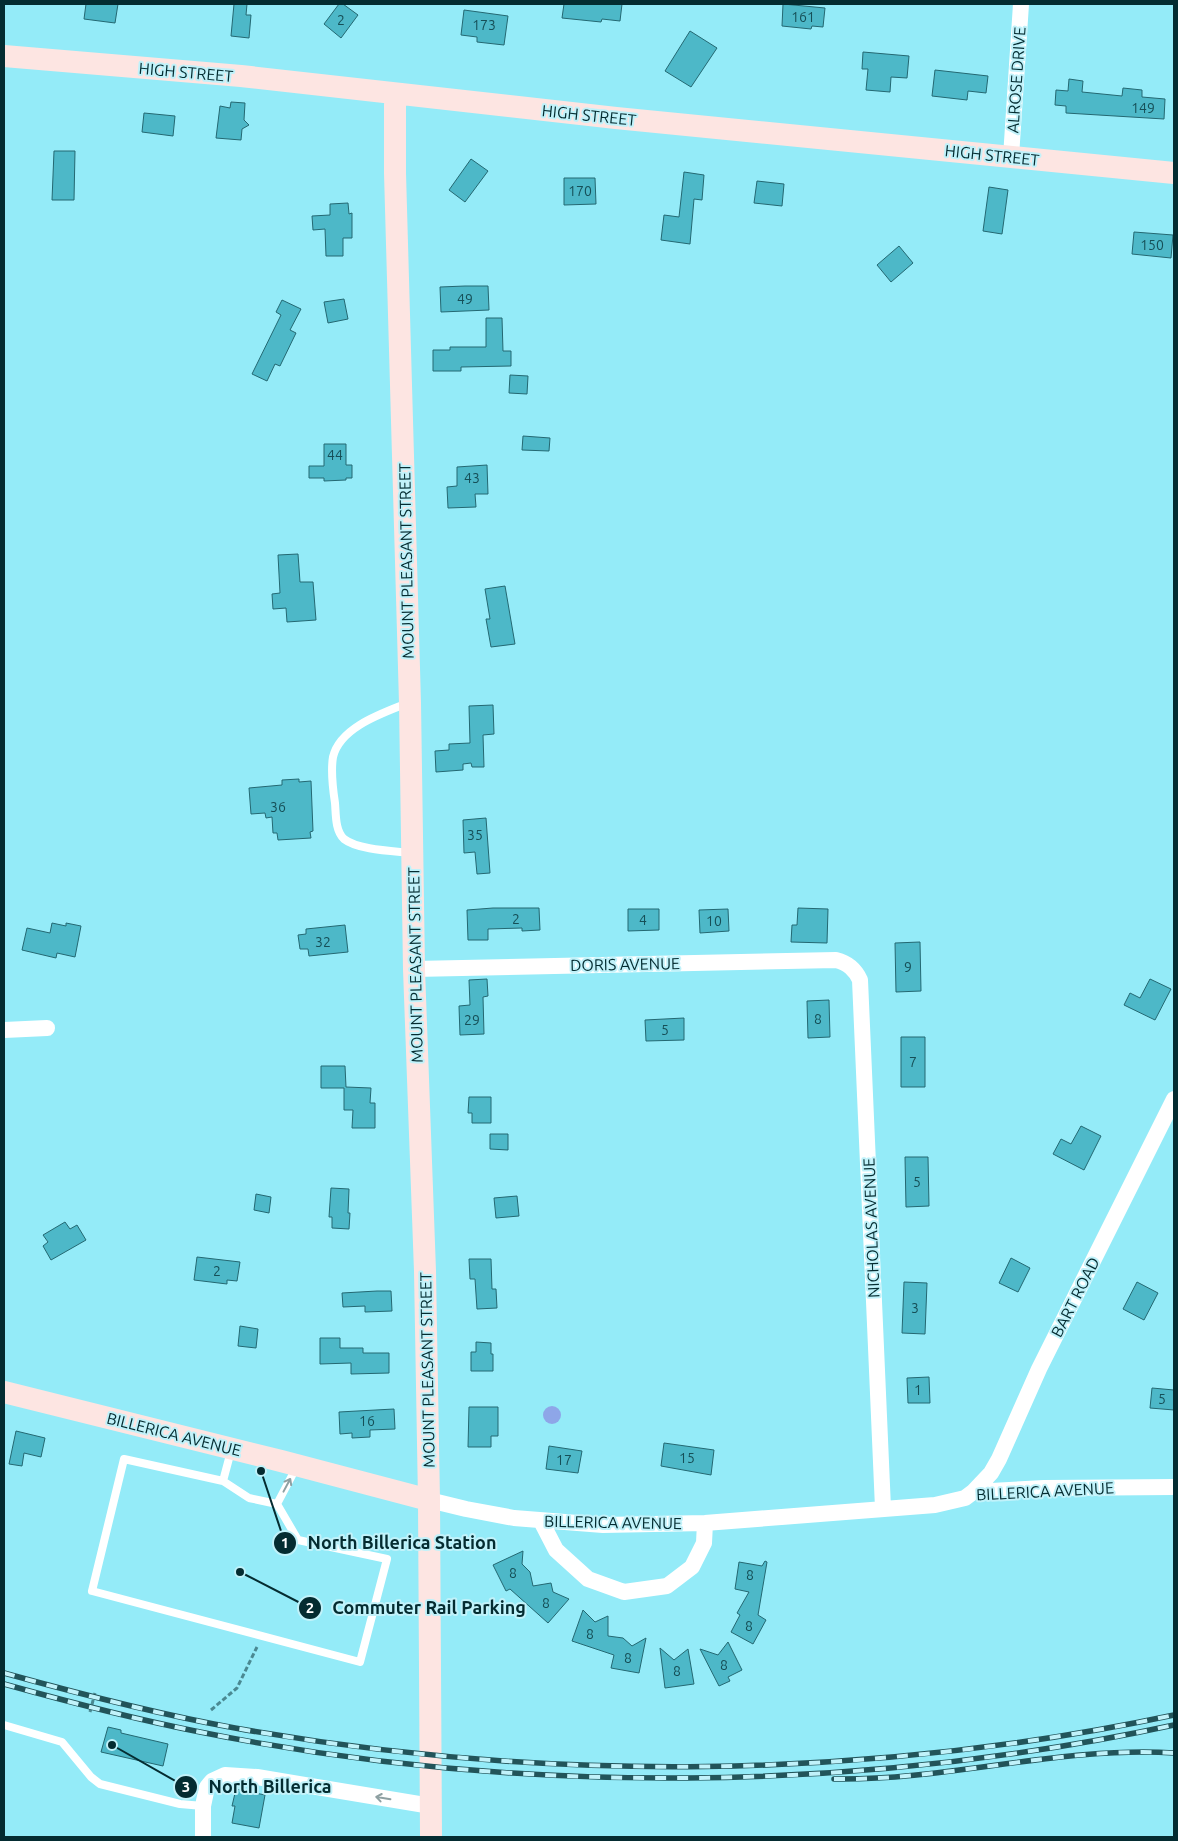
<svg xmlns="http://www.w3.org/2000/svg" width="1178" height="1841" font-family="Ubuntu,sans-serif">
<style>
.water{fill:#8ea6e8}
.building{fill:#4db8c8;stroke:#246872}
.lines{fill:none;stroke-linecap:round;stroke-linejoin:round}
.path{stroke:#4a8992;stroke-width:3;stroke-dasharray:5 2.5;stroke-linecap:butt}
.lane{stroke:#fff;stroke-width:8}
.street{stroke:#fff;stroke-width:16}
.secondary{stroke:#fde5e2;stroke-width:22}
.rail-casing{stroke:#22545a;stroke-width:5.5}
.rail{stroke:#c1f2fa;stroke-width:4;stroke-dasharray:11;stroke-linecap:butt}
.oneway{stroke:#8ea0a2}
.labels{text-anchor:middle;stroke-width:4;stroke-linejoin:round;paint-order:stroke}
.number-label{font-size:14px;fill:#164f57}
.street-label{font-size:16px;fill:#042c31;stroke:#c1f2fa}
.leader{fill:none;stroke:#042c31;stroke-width:2}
.callout-dot{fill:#042c31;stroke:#c1f2fa;stroke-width:2}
.mark-label{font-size:15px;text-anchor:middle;font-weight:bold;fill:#fff}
.callout-label{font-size:18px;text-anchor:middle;font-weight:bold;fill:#042c31;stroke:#c1f2fa;stroke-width:4;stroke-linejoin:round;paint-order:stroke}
</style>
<rect width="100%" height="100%" fill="#94ebf8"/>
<path class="water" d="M543 1415a9 9 0 1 1 18 0a9 9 0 1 1-18 0Z"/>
<path class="building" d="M86 4H118L115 23 84 19Z
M234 4H247L246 15H251L249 38 231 36Z
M339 4H343L358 15 341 38 324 24Z
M564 4H622L620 21 602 19 601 22 562 18Z
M783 4 825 8 823 27 812 26 811 29 782 26Z
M464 10 508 16 504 45 477 42V37L461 35Z
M690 31 717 48 691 87 665 71Z
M863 52 909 56 907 78 891 77 890 92 866 90 868 69H862Z
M935 70 988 76 986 93 968 91 967 100 932 96Z
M1069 79 1083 81 1082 92 1122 96 1123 88 1142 90V97L1165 99 1164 119 1066 113V106L1055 105 1056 90 1068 91Z
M231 102 245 103 244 120 249 125 242 129 241 140 216 138 220 106 230 108Z
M144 113 175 116 173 136 142 132Z
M54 151H75L74 200H52Z
M471 159 488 171 465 202 449 190Z
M684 172 704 175 702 200 694 199 690 244 661 240 664 215 679 217Z
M564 178H595L596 204 564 205Z
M757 181 784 184 782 206 754 203Z
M989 187 1008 190 1002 234 983 231Z
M348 203 349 214 352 213V238H343V256H326L325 229 313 230 312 216 330 215V204Z
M1134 232 1173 235 1171 258 1132 254Z
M899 246 913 263 891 282 877 265Z
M465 286H488L489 310 441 312 440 287Z
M344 299 348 319 328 323 324 302Z
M282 300 301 309 290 330 296 333 280 366 275 364 267 381 252 374 281 315 276 312Z
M486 318H502L503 351H511V366L461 367V371H433V350H450V347H486Z
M510 375 528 376 527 394 509 393Z
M523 436 550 438 549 451 522 450Z
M324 444H346V465H352V478H346V480L324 481V478H309V466H324Z
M487 465 488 494H475L476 507 448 508 447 487 457 486V467Z
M298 554 300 582H313L316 620 287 622 286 608 273 609 272 594 280 593 278 555Z
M505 586 515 644 491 647 486 619H490L485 589Z
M493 705 494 734 483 735 484 767H472L471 763 463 764V770L436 772 435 751 449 750V744L470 743 469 706Z
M299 779V782L311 781 313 831 310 832 311 838 278 840 277 833H273L272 817 266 818 265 813 251 814 249 788 282 785V780Z
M486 818 490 873 477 874 475 852 464 853 463 820Z
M493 908H539L540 930 522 931V928L488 929V940H468L467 910Z
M798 908 828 909 827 943 791 942 792 925H797Z
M628 909H659V930L628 931Z
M728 909 729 931 700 933 699 910Z
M52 923 66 926V923L81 926 75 957 57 953 56 958 22 950 27 928 50 933Z
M345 925 348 952 309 956 308 949H300L298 935 306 934V929Z
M920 942 921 991 896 992 895 943Z
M487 979 488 996 483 997 484 1034 460 1035 459 1006 470 1005 469 980Z
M1150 979 1171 989 1155 1020 1124 1005 1130 993 1140 998Z
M829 1000 830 1037 808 1038 807 1001Z
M684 1018V1040L646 1041 645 1020Z
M901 1037H925V1087H901Z
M321 1066H345L346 1087 371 1088 370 1103H375V1128H352L353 1110H344V1088H321Z
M469 1097H491V1123H472V1113H468Z
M1081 1126 1101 1136 1084 1170 1053 1154 1061 1139 1071 1144Z
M490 1134H508V1150L490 1149Z
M905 1157H928L929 1206 906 1207Z
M331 1188 349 1189 348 1213H350L349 1229 332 1228V1217H329Z
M256 1194 271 1197 269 1213 254 1210Z
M517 1196 519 1216 496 1218 494 1198Z
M65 1222 70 1229 77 1225 86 1240 51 1260 43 1246 48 1242 43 1235Z
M197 1257 240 1262 237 1281 227 1280V1284L194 1280Z
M1011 1258 1030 1268 1018 1292 999 1283Z
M469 1259H491L492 1289H496L497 1308 477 1309 475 1279H470Z
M904 1282 927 1283 925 1334 902 1333Z
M1137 1282 1158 1293 1144 1320 1123 1309Z
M377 1291H391L392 1311 365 1312V1306L343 1307 342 1293Z
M240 1326 258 1329 256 1348 238 1346Z
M320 1338H340V1348H363V1353H389V1373L351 1374V1363L320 1364Z
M476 1342 491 1343V1354H493V1371H471V1352H476Z
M929 1377 930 1403H908L907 1378Z
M1152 1388 1174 1390V1410L1150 1408Z
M469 1407H498V1436H491V1447H468Z
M394 1409 395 1429 370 1430V1437L352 1438V1433L340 1434 339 1412Z
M16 1431 45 1438 41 1457 24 1453 22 1466 9 1464Z
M664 1443 714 1450 711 1475 661 1466Z
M549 1446 582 1451 578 1473 546 1469Z
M523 1551 522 1564 530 1572 533 1586 551 1583 553 1592 569 1599 548 1623 510 1589 506 1591 493 1565Z
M765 1561 767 1562 758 1615 766 1620 753 1644 731 1632 740 1615 737 1613 749 1592 735 1589 739 1562 762 1566Z
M583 1610 595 1622 608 1616V1636L623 1638 632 1646 646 1638 639 1673 611 1668 614 1655 572 1641Z
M728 1642 742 1670 728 1677 730 1681 719 1686 700 1649 718 1655Z
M660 1648 674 1660 688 1649 694 1684 665 1688Z
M108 1727 121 1730V1733L168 1744 163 1766 101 1752Z
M236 1789 265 1795 259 1828 232 1823 235 1806H232Z"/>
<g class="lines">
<path class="path" d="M211 1710 237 1688 257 1647
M90 1712 95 1693"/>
<path class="lane" d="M408 703C383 713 340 727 333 757 331 769 333 790 335 803 336 814 335 831 344 839 358 850 393 851 411 853
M124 1459 223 1481 249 1498 277 1504 298 1540 387 1559 360 1662 92 1591Z
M223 1481 231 1451
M277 1504 296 1468
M4 1725 62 1742 91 1777 100 1784 180 1804 203 1806"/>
<path class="street" d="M1011 157 1021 4
M414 969 836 960C848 963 855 969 860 980L883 1508
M4 1030 47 1028
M973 1492 991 1473 999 1459 1039 1369 1174 1099
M429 1500 466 1509 514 1518 603 1525 705 1523 935 1505 965 1498 973 1492 1044 1488 1174 1487
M541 1521 556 1550 588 1579 624 1592 667 1586 692 1567 704 1543 705 1523
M203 1837V1806L207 1787 212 1781 225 1775 257 1777 431 1806"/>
<path class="secondary" d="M4 56 241 76 616 118 1174 173
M395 94V173L410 703 414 969 425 1271 429 1500 431 1837
M4 1392 281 1461 429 1500"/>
<g class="rail-casing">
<path id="rail" d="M4 1673C80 1694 157 1714 235 1728 544 1783 867 1780 1174 1715
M4 1684C69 1702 134 1719 200 1732 518 1796 857 1793 1174 1725
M834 1779C948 1781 1060 1746 1174 1753"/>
</g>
<use href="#rail" class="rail"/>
</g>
<defs><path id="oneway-shaft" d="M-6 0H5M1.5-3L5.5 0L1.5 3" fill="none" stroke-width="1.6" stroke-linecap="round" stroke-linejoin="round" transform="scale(1.25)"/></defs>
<g class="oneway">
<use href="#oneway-shaft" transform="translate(287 1485) rotate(-62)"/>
<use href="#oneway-shaft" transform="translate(383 1798) rotate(-171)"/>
</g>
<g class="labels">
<g class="number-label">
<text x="803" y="22">161</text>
<text x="341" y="25">2</text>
<text x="484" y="30">173</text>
<text x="1143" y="113">149</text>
<text x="580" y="196">170</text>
<text x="1152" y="250">150</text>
<text x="465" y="304">49</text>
<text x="335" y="460">44</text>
<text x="472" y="483">43</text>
<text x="278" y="812">36</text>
<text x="475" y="840">35</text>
<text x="516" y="924">2</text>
<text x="643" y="925">4</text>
<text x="714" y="926">10</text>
<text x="323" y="947">32</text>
<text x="908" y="972">9</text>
<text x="818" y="1024">8</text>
<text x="472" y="1025">29</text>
<text x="665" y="1035">5</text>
<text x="913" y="1067">7</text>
<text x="917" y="1187">5</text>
<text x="217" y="1276">2</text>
<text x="915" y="1313">3</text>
<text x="918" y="1395">1</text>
<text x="1162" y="1404">5</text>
<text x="367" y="1426">16</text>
<text x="687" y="1463">15</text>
<text x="564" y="1465">17</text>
<text x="513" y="1578">8</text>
<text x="750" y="1580">8</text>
<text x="546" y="1608">8</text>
<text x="749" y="1631">8</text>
<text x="590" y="1639">8</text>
<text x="628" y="1663">8</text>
<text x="724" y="1670">8</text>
<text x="677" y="1676">8</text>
</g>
<g class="street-label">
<text transform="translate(186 72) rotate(5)" y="6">HIGH STREET</text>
<text transform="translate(1016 80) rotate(-86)" y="6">ALROSE DRIVE</text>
<text transform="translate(589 115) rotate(6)" y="6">HIGH STREET</text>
<text transform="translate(992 155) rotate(6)" y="6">HIGH STREET</text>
<text transform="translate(406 561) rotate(-91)" y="6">MOUNT PLEASANT STREET</text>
<text transform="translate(625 964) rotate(-1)" y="6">DORIS AVENUE</text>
<text transform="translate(415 965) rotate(-91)" y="6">MOUNT PLEASANT STREET</text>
<text transform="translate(871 1228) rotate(-92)" y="6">NICHOLAS AVENUE</text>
<text transform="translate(1075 1297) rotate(-63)" y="6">BART ROAD</text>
<text transform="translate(427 1370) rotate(-91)" y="6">MOUNT PLEASANT STREET</text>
<text transform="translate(174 1434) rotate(14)" y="6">BILLERICA AVENUE</text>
<text transform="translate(1045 1491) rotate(-3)" y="6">BILLERICA AVENUE</text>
<text transform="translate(613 1522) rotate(1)" y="6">BILLERICA AVENUE</text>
</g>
</g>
<path class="leader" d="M261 1471L285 1543M240 1572L310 1608M112 1745L186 1787"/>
<g class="callout-dot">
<circle cx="261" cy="1471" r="5"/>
<circle cx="240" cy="1572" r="5"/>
<circle cx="112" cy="1745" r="5"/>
<circle cx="285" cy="1543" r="12"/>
<circle cx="310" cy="1608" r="12"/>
<circle cx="186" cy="1787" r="12"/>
</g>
<g class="mark-label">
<text x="285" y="1548">1</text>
<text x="310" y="1613">2</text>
<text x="186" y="1792">3</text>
</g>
<g class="callout-label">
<text x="402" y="1549">North Billerica Station</text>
<text x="429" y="1614">Commuter Rail Parking</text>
<text x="270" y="1793">North Billerica</text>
</g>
<rect width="1178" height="1841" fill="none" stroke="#042c31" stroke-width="10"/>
</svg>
